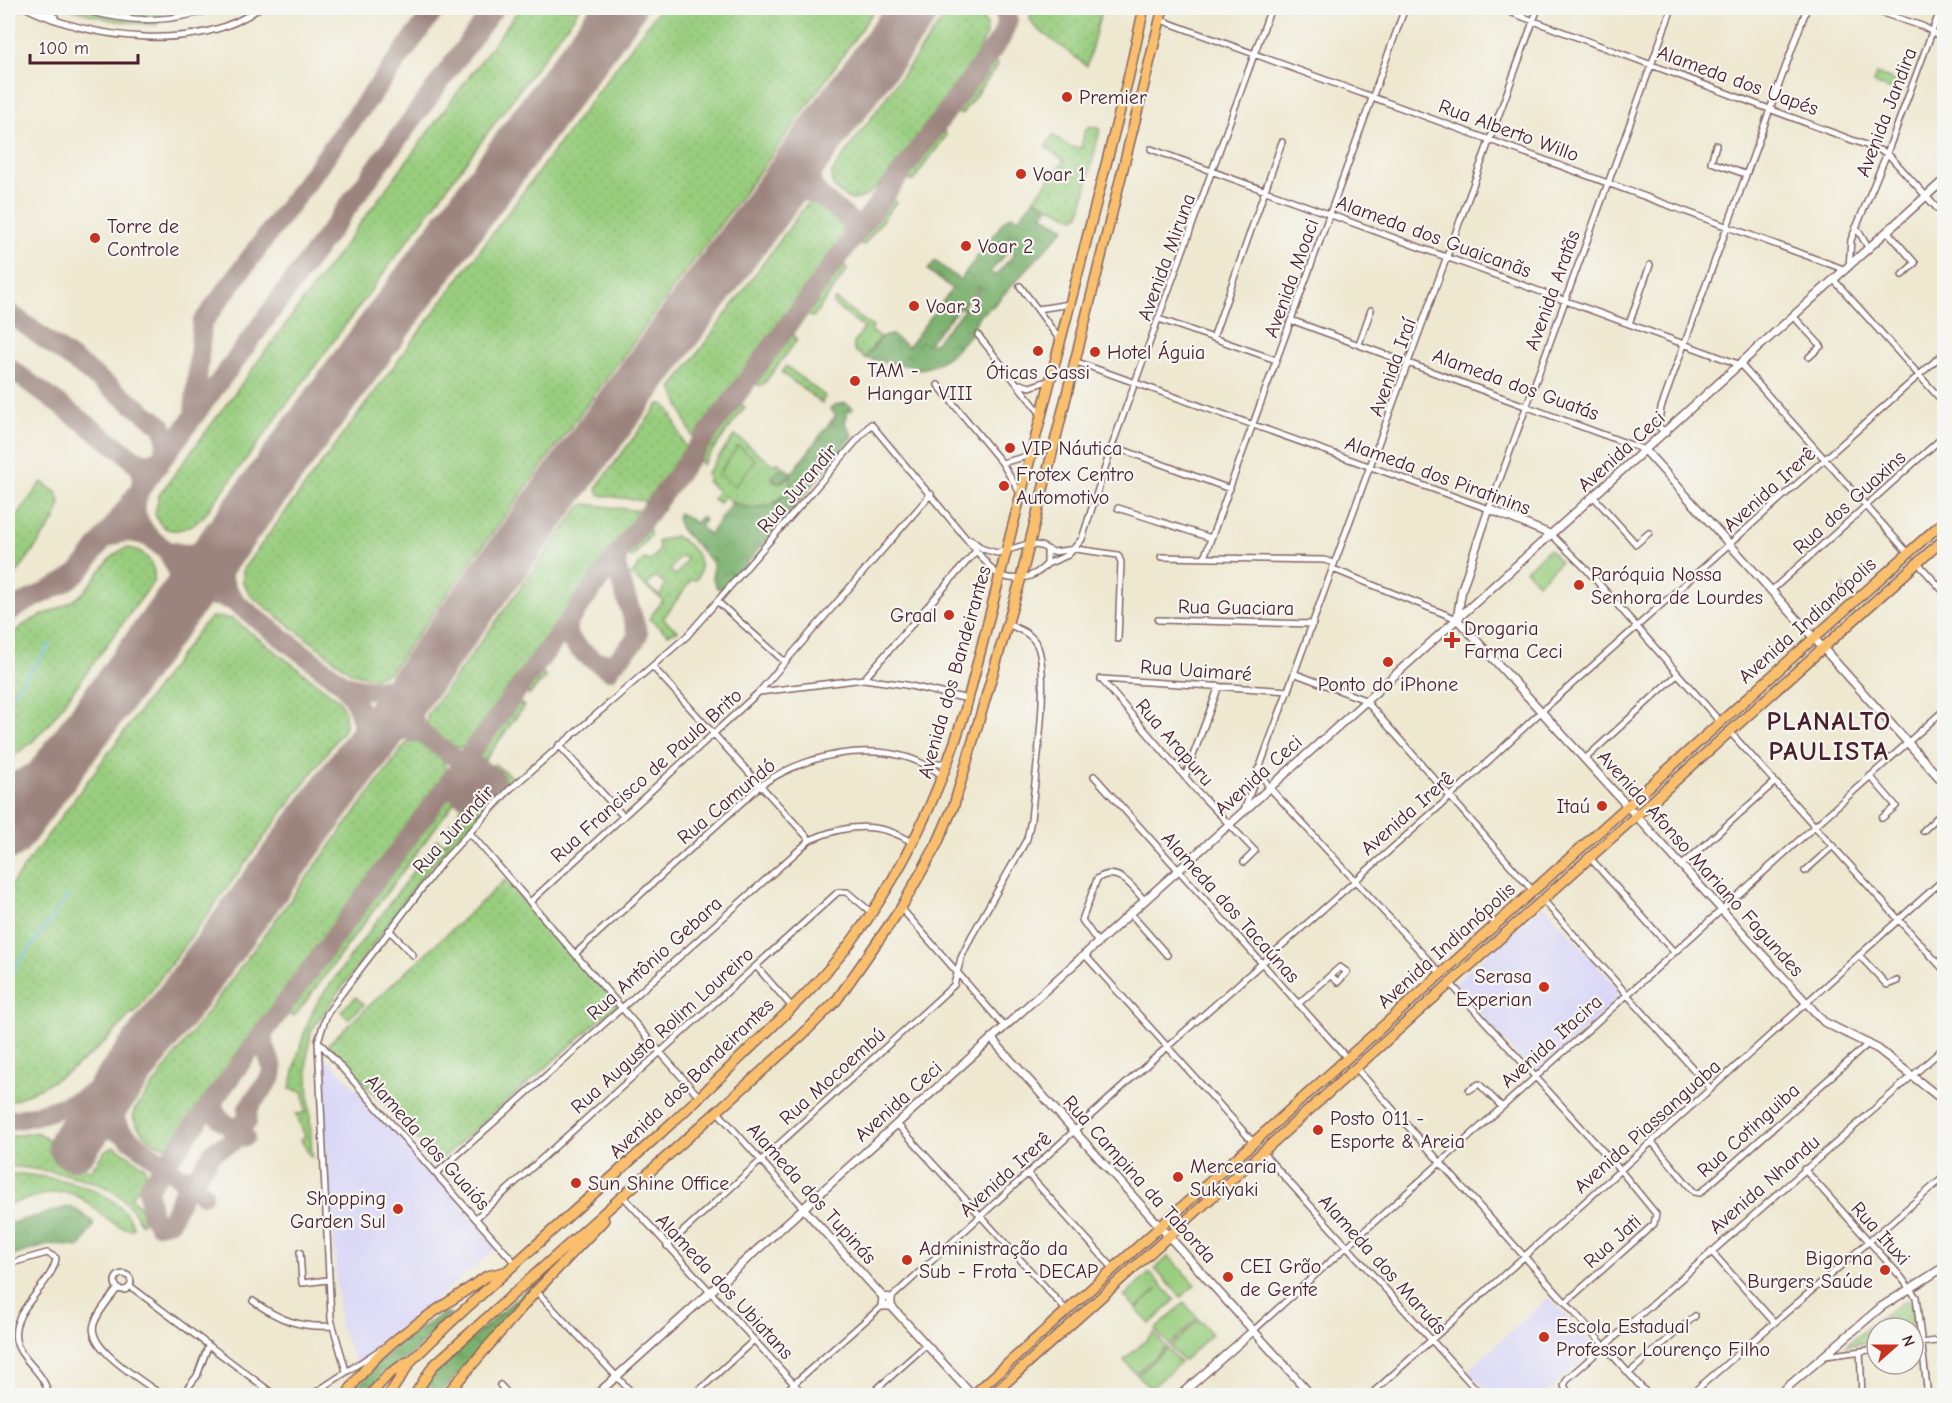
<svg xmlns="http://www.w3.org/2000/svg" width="1952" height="1403" font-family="'Comic Neue',sans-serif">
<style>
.built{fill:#d9d6f7}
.grass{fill:url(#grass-dots);stroke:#717654;stroke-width:1.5;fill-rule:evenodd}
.forest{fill:url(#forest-crowns);stroke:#62684c;stroke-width:1.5;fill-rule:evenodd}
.garden{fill:url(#garden-furrows);stroke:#717654;stroke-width:1.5}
.pitch{fill:#98cd7e;stroke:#717654;stroke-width:1.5}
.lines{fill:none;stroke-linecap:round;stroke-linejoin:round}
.stream{stroke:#74bdec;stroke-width:2}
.taxiway{stroke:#9c847e;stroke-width:20}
.runway{stroke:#9c847e;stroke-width:50}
.minor-casing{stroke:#836565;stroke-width:8}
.tertiary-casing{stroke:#836565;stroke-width:10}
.primary-casing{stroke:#836565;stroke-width:12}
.trunk-casing{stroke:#836565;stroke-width:12}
.minor{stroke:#fff;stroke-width:5}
.tertiary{stroke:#fff;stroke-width:7}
.primary{stroke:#f9bf6d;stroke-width:9}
.trunk{stroke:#f9bf6d;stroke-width:9}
.poi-dot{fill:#c8321e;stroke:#f6f6f2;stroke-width:2}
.labels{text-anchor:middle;stroke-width:4.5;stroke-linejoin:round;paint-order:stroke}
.street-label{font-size:20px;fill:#4a1f2b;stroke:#f6f6f2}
.poi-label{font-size:20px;fill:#4a1f2b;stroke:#f6f6f2;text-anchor:start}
.district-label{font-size:26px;font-weight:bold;letter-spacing:1.5px;fill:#4a1f2b;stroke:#f6f6f2}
</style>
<defs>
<pattern id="grass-dots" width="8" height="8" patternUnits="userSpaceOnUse" patternTransform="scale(1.5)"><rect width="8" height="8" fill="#98cd7e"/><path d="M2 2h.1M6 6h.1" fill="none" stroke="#84b06d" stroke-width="1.8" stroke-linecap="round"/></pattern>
<pattern id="forest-crowns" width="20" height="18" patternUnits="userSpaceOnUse" patternTransform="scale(1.5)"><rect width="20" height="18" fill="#7ab06d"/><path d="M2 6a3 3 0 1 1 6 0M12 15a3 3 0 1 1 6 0" fill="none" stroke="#668f5a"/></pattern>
<pattern id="garden-furrows" width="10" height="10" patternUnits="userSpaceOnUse" patternTransform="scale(1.5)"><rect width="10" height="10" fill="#98cd7e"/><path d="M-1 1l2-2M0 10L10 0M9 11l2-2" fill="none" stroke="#84b06d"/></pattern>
</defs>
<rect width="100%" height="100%" fill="#f6f6f2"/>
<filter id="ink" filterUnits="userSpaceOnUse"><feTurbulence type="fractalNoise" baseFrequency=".0167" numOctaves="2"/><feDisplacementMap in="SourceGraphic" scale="12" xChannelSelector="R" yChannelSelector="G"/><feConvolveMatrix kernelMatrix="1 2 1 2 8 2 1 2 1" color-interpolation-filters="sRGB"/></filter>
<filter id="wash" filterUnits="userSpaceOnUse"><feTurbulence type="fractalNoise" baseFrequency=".008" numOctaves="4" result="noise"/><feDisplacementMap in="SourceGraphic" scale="24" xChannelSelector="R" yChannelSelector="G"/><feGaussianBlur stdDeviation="1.35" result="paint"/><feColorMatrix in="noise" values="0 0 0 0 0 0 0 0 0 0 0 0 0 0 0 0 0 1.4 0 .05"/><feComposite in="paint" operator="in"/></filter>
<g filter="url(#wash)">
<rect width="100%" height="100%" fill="#eee8d0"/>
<path class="built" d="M1544 905 1623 994 1535 1075 1453 984Z
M319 1049 431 1169 497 1248 388 1339 358 1368 340 1327Z
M1549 1297 1596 1349 1544 1395H1492L1468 1370Z"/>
<path class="grass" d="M67 8H165L157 25 112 20Z
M520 8H580L204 516C189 530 164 540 155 514L159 495Z
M660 8H876L799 118 389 673 372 678 352 673 251 596 243 583V569Z
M951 8H976L987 25C988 57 893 180 864 197 860 199 855 200 851 200 838 193 826 185 834 169Z
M1031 8H1102L1087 66 1035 27 1030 19Z
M993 61 998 65 962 114H959L956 107 988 62Z
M1090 126 1100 129 1080 215 1074 218 1034 199 1064 161 1046 147 1053 135 1070 147 1081 148 1085 130Z
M943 129 946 136 913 181 909 180V171L939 130Z
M891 198 896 202 864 245H860L858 241 860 236 886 199Z
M815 201 845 223 847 237 695 443 672 388 805 206Z
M842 264 848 269 813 317 807 315 809 304Z
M835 299 873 327 871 331 881 337 865 358 854 350V343L864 328 833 304Z
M789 334H793L797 340 763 385H758L755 378Z
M786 366 825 396 822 403 782 373Z
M739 402 745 407 702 465 698 454 735 404Z
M659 404H664L671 413 687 452 651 502 600 495 597 490 598 485Z
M735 435 774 465 777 462 783 467 772 476 775 483 786 480 791 473 790 488C769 513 750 515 724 496L719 503 713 499 718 491 707 481 709 478 706 474Z
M42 482 58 494 60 505 56 518 8 586V527Z
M585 504 642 511 476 735 464 747C449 750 422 733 428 714L579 508Z
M646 525 650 530V536L632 558 625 553Z
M674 536C691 543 709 563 696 580H691L663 619 678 631 668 634 649 619 663 600 631 575 644 559 651 561 659 550 658 541ZM681 555 687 560 676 575 670 570ZM655 576 665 584 660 596 647 586Z
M126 548C144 548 156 564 154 581L48 725 31 743 8 760V639C26 616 55 614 78 597 96 583 105 556 126 548Z
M212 617 233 619 339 700 345 712V728L134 1014 132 1012C94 1059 62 1079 8 1103V889L202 626Z
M538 672H543L545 678 529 695 527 689Z
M519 703 524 706 483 763H478L475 757 514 704Z
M411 741C428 738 451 760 444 777L173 1142C170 1144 167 1147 164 1146 154 1146 129 1124 134 1111L405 745Z
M494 764 514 778 423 875 311 1031 307 1059 312 1157 310 1156 301 1140 305 1136 296 1114 305 1113 304 1092 290 1089C297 1058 303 1029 318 1001L437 839 444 844 453 832 448 828 451 822 459 828 466 820 457 813 465 803 476 811 504 778 491 768Z
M454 793 458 797 301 1008 294 1016 289 1015 291 1005 448 794Z
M505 880 617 1005 438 1162 328 1044Z
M37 1132 58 1148 54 1156 69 1167 74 1160 90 1171 105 1151 115 1146 145 1167 146 1175 131 1198 140 1207 145 1219 141 1224C136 1215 130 1206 122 1198 98 1176 40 1169 8 1166V1137Z
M8 1173C49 1176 118 1184 134 1228 116 1235 89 1197 69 1193 51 1190 25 1200 8 1205Z
M1906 1300 1910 1304 1913 1328H1877V1341L1846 1346 1875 1321Z"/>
<path class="forest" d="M1034 199 1048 207 1042 215 1065 228 993 306 979 315 971 333 952 354 935 365 918 370 907 365H895L865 358 881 337 892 335 908 347 952 289 928 270 935 261 960 280 1004 221 1012 215 1018 219ZM1010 249 1015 253 995 276 990 272ZM979 287 980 290 975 295 978 297 967 309 963 306ZM960 307 964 310 933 345 929 342Z
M846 403 853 409 848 412 845 423 853 437 725 589 717 588 713 579V563L680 528 677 517 679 513 696 523 701 517 705 520 700 527 710 534 732 502C755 515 793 505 791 474L779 483 772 481V476L783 467 792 473 836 415 830 409 834 405Z
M71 1206 93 1222V1226L80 1247 51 1244 8 1257V1224Z
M553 1266 439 1395 419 1396 437 1370Z
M444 1313H450V1315L410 1356 386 1371 364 1395 353 1396C375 1358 409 1335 444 1313Z"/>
<path class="garden" d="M1844 586 1851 594 1834 609 1830 604 1843 592Z"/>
<path class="pitch" d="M1876 74 1898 82 1895 91 1873 83Z
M738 446 755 459 735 486 718 474Z
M1549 549 1560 562 1538 583 1526 570Z
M356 997 364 1005 348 1019 341 1011Z
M1169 1256 1195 1285 1181 1297 1155 1269Z
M1150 1273 1175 1300 1150 1324 1136 1309 1158 1289 1136 1308 1124 1296Z
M1184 1303 1198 1318 1169 1345 1155 1330Z
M1199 1320 1212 1334 1183 1361 1170 1347Z
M1154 1333 1166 1347 1136 1374 1124 1360Z
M1167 1348 1180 1363 1150 1389 1138 1375Z"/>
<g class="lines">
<path class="stream" d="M1020 11 1021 8
M8 701 51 643
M8 977 69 895"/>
<path class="taxiway" d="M896 34 907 8
M820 196 852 222 851 239
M774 198 799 190 820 196C807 181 806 166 812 147
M8 312 161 425C171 439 167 466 144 463 136 462 129 455 123 451L141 468C147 498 120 500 149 537 129 530 119 530 101 542
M8 367 123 451
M194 413 202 323 436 8
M149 537 343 684
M170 551C194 559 211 550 230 535
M169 554 179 573 175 608
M175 608C197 595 212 592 236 602 221 584 218 569 221 547
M8 613C30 596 59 590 80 571L494 8
M567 623C564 646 593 658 609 670
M599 662 614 663 634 642 638 634 616 566 618 554
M422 734 451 755
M374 738 399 728 422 734C409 718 409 705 414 685
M471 753V763L495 779
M460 767 462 776 486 791
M348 774C366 737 370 718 343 684 377 695 400 690 427 667
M8 785 34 773 68 753
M447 785 463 796
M215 1097C207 1116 232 1127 245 1137
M8 1121C51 1114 96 1098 128 1065 140 1052 151 1037 163 1023
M91 1121 122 1133C110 1115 111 1103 118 1083
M122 1133 203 1194
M180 1176 186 1187 170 1221 158 1224 151 1214 148 1188 1001 38 1008 20 1002 8
M180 1176C203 1185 204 1155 219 1148 224 1145 227 1146 232 1142L235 1129 247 1121 248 1108 272 1076 273 1069 263 1042V1034"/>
<path class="runway" d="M8 835 620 8
M73 1145 915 8"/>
</g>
</g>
<g filter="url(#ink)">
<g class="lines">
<g class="minor-casing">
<path id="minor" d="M26 8C89 39 200 54 259 8
M39 8 55 17
M55 8H71
M76 8C130 23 162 24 217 8
M1499 8 1887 153 1944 216
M1867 8 1922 26 1944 38
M1161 20 1846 270
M1716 145 1711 162 1745 174
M1151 149 1741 365 1908 553
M1856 227 1869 249
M1888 232 1915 263 1902 275
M1849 267 1851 240 1887 153 1941 8
M1834 280 1944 403
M1020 286 1060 340
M1038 309 1070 304
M1794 317 1821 346 1809 357
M1159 319 1276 360
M1291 320 1645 450
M1629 324 1650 265
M978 335 1041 414
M1213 338 1282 142
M1359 344 1371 310
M1074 361 1489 509 1672 8
M1020 384 1030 387 1050 380
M938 385 1002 463 1020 493
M1666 433 1658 426 1661 408 1807 8
M1112 446 1230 489
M1002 463 1031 455
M1594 497 1636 544 1649 533
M1118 508 1211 538
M1552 535 1587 570 1721 723
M970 539 983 549 997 553 1028 544 1041 546 1053 552 1076 549 1118 555 1121 562 1118 639
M1161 557 1324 560 1334 563
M1204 558 1405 8
M1918 563 1944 592
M1047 564 1068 555 1082 539 1112 446 1271 8
M1333 569 1457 619
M1772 590 1944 436
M719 603 785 662
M1158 620 1313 624
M653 667 810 840
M1296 674 1365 700 1533 891
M864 679 976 551
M1101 679 1197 791 1255 851 1244 862
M1101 679 1289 691
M759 692 931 494
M1730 732 1944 970
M559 745 623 816
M1585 759 1678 674
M929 765 948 762
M1258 769 1269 787 1441 974
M1094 776 1347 1058
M1870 776 1896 806 1882 818
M1185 777 1219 686
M1244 810 1538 8
M1923 831 1944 811
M469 832 700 1098
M1590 858 1674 952
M1681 866 1775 782
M1805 871 1833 846
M1543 900 1711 1089
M531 901 759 692 864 679 906 685 968 699
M901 908 1004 1026
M1130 913 1167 955
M389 930 413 955
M1097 941 1082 920 1097 879C1117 865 1132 886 1144 900
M576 953 761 785C812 750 891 736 943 776
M1084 954 1253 1142
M1859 955 1887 985 1897 981
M756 966 792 1007
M1450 983 1620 1170 1656 1214 1654 1224 1566 1302
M1298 1004 1340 967 1347 972 1338 982 1331 976
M318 1041 515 1263
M1355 1067 1649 1396
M1469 1090 1479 1084 1502 1107
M717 1111 804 1209
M897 1124 1066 1310
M1652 1142 1694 1192 1700 1193 1869 1043
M1262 1152 1482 1396
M1804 1169 1901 1277 1916 1297 1928 1396
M437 1173 810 840C846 824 880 821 913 843
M1028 1174 1113 1268
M623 1196 805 1396
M476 1218 838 892H847L872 913
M667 1246 954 985 961 958 971 937 1027 839 1031 820C1034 783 1051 674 1037 645 1031 633 1019 629 1007 624
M1711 1251 1774 1322
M300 1252 302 1283 328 1280
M8 1264 47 1253 56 1258C53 1285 10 1309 16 1340 20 1361 47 1373 48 1396
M115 1282a8 8 0 1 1 16 0a8 8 0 1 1-16 0Z
M130 1286 276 1396
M118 1288C110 1299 98 1311 94 1324 86 1349 145 1382 163 1396
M536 1291 635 1396
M891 1298 1132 1078 1450 797 1543 710 1944 353
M253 1301C279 1320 300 1328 332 1326
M1254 1330 1944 710
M1913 1344 1944 1340
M1860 1351 1862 1396
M1825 1356 1877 1349
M346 1371 331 1319 318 1041 327 1014 342 993 443 861 509 790 687 636 871 424 994 572C1011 583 1033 580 1047 564V549
M1629 1373 1695 1316
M500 1385 510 1396
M181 1396 197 1376 208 1346
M310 1396 381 1349
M693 1396 754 1340
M780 1396 882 1306
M869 1396 926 1345
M1369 1396 1944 879
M1571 1396 1564 1386 1567 1379 1944 1048
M1689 1396 1944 1177"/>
</g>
<g class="tertiary-casing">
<path id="tertiary" d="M1645 450 1944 783
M1457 619 1824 1022 1878 1049 1944 1101
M1457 619 1462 589 1489 509 1552 535
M991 1038 1312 1396
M804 1209 883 1297
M883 1297 882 1306H891
M883 1297 891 1298V1306
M891 1306 973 1396
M595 1396 1944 180
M1179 1396 1254 1330
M1777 1396 1881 1307 1944 1267"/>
</g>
<g class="primary-casing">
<path id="primary" d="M972 1396 1944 521
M991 1396 1944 539"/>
</g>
<g class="trunk-casing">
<path id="trunk" d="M346 1396C378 1341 438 1311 487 1276L504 1272
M369 1396 389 1374 407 1362
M388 1396 412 1360 449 1324C547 1233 649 1148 744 1054 781 1018 820 983 851 942 904 872 939 795 965 711L1128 79 1144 8
M414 1396 433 1366 800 1037 836 1001 901 908 937 844 954 805 1021 578 1163 8
M445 1396 536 1291 604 1220"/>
</g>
<use href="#minor" class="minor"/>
<use href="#tertiary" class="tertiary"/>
<use href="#primary" class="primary"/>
<use href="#trunk" class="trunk"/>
</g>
</g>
<g class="poi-dot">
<circle cx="1067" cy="97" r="6"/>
<circle cx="1021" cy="174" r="6"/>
<circle cx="95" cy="238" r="6"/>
<circle cx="966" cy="246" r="6"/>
<circle cx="914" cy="306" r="6"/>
<circle cx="1038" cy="351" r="6"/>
<circle cx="1095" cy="352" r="6"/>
<circle cx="855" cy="381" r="6"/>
<circle cx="1010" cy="448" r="6"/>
<circle cx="1004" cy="486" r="6"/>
<circle cx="1579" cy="585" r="6"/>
<circle cx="949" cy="615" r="6"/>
<path d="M1449 631h6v6h6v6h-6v6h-6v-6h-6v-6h6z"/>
<circle cx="1388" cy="662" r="6"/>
<circle cx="1602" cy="806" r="6"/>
<circle cx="1544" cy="987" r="6"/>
<circle cx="1318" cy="1130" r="6"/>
<circle cx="1178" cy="1177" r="6"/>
<circle cx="576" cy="1183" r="6"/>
<circle cx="398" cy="1209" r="6"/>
<circle cx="907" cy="1260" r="6"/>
<circle cx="1885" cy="1270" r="6"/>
<circle cx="1228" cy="1277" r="6"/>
<circle cx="1544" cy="1337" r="6"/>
</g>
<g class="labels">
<g class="street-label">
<text transform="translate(1738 80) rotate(20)" y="7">Alameda dos Uapés</text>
<text transform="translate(1886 112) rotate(-69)" y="7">Avenida Jandira</text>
<text transform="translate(1509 130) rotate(20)" y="7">Rua Alberto Willo</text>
<text transform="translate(1434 236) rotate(20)" y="7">Alameda dos Guaicanãs</text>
<text transform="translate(1166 257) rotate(-70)" y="7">Avenida Miruna</text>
<text transform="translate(1291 278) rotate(-70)" y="7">Avenida Moaci</text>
<text transform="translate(1552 290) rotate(-70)" y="7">Avenida Aratãs</text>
<text transform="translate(1392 367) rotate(-70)" y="7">Avenida Iraí</text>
<text transform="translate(1516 384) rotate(20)" y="7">Alameda dos Guatás</text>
<text transform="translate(1621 451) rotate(-42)" y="7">Avenida Ceci</text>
<text transform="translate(1438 475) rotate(20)" y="7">Alameda dos Piratinins</text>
<text transform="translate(797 488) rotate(-49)" y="7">Rua Jurandir</text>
<text transform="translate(1769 489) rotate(-42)" y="7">Avenida Irerê</text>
<text transform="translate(1849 502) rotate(-42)" y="7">Rua dos Guaxins</text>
<text transform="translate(1236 607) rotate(1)" y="7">Rua Guaciara</text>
<text transform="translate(1807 620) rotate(-42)" y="7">Avenida Indianópolis</text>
<text transform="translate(1196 670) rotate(4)" y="7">Rua Uaimaré</text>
<text transform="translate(954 672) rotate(-74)" y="7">Avenida dos Bandeirantes</text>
<text transform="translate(1175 742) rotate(49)" y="7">Rua Arapuru</text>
<text transform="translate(646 775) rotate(-42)" y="7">Rua Francisco de Paula Brito</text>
<text transform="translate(1258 775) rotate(-42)" y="7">Avenida Ceci</text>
<text transform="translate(726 801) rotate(-40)" y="7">Rua Camundó</text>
<text transform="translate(1407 813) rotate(-41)" y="7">Avenida Irerê</text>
<text transform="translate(453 829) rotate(-48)" y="7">Rua Jurandir</text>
<text transform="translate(1701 863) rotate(48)" y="7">Avenida Afonso Mariano Fagundes</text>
<text transform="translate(1231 907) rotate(48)" y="7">Alameda dos Tacaúnas</text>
<text transform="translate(1446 945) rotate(-42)" y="7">Avenida Indianópolis</text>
<text transform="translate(654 958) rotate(-42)" y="7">Rua Antônio Gebara</text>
<text transform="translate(662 1030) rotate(-42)" y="7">Rua Augusto Rolim Loureiro</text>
<text transform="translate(1551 1041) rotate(-42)" y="7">Avenida Itacira</text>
<text transform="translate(832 1076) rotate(-42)" y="7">Rua Mocoembú</text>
<text transform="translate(691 1078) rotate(-44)" y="7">Avenida dos Bandeirantes</text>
<text transform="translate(898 1101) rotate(-42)" y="7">Avenida Ceci</text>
<text transform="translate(1647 1126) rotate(-42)" y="7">Avenida Piassanguaba</text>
<text transform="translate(1748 1130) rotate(-42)" y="7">Rua Cotinguiba</text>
<text transform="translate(428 1142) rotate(48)" y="7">Alameda dos Guaiós</text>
<text transform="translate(1005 1174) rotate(-42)" y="7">Avenida Irerê</text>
<text transform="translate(1140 1179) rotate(48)" y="7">Rua Campina da Taborda</text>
<text transform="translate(1764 1184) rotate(-41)" y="7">Avenida Nhandu</text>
<text transform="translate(812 1193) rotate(48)" y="7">Alameda dos Tupinás</text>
<text transform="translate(1881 1233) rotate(48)" y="7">Rua Ituxi</text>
<text transform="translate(1612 1241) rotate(-42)" y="7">Rua Jati</text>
<text transform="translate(1383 1264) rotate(48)" y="7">Alameda dos Maruás</text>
<text transform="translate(725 1286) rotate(47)" y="7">Alameda dos Ubiatans</text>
</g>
<g class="poi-label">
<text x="1079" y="104">Premier</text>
<text x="1033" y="181">Voar 1</text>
<text x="107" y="233">Torre de<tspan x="107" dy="23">Controle</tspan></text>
<text x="978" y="253">Voar 2</text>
<text x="926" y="313">Voar 3</text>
<text x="1107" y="359">Hotel Águia</text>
<text x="867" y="377">TAM -<tspan x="867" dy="23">Hangar VIII</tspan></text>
<text x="1038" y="379" text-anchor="middle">Óticas Gassi</text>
<text x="1022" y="455">VIP Náutica</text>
<text x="1016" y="481">Frotex Centro<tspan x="1016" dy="23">Automotivo</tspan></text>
<text x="1591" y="581">Paróquia Nossa<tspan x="1591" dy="23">Senhora de Lourdes</tspan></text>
<text x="937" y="622" text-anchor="end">Graal</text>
<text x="1464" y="635">Drogaria<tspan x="1464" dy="23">Farma Ceci</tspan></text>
<text x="1388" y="691" text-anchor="middle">Ponto do iPhone</text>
<text x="1590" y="813" text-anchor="end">Itaú</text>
<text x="1532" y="983" text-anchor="end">Serasa<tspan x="1532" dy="23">Experian</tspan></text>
<text x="1330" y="1125">Posto 011 -<tspan x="1330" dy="23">Esporte &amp; Areia</tspan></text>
<text x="1190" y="1173">Mercearia<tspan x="1190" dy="23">Sukiyaki</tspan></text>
<text x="588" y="1190">Sun Shine Office</text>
<text x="386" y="1205" text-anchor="end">Shopping<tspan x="386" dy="23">Garden Sul</tspan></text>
<text x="919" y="1255">Administração da<tspan x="919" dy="23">Sub - Frota - DECAP</tspan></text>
<text x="1873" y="1265" text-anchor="end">Bigorna<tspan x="1873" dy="23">Burgers Saúde</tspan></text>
<text x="1240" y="1273">CEI Grão<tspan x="1240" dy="23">de Gente</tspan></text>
<text x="1556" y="1333">Escola Estadual<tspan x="1556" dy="23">Professor Lourenço Filho</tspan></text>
</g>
<g class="district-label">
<text x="1829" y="730">PLANALTO<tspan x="1829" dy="30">PAULISTA</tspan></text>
</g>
</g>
<rect width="1952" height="1403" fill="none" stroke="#f6f6f2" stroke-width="30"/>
<g transform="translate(1895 1346) rotate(69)"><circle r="28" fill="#f6f6f2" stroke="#b1a0a2" stroke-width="1.5"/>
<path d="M0-4.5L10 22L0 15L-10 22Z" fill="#c8321e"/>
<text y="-9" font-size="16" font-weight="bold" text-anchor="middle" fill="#4a1f2b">N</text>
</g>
<path d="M30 54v9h108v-9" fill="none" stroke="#4a1f2b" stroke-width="3"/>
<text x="39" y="54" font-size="18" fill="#4a1f2b" stroke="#f6f6f2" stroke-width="4.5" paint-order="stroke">100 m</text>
</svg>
